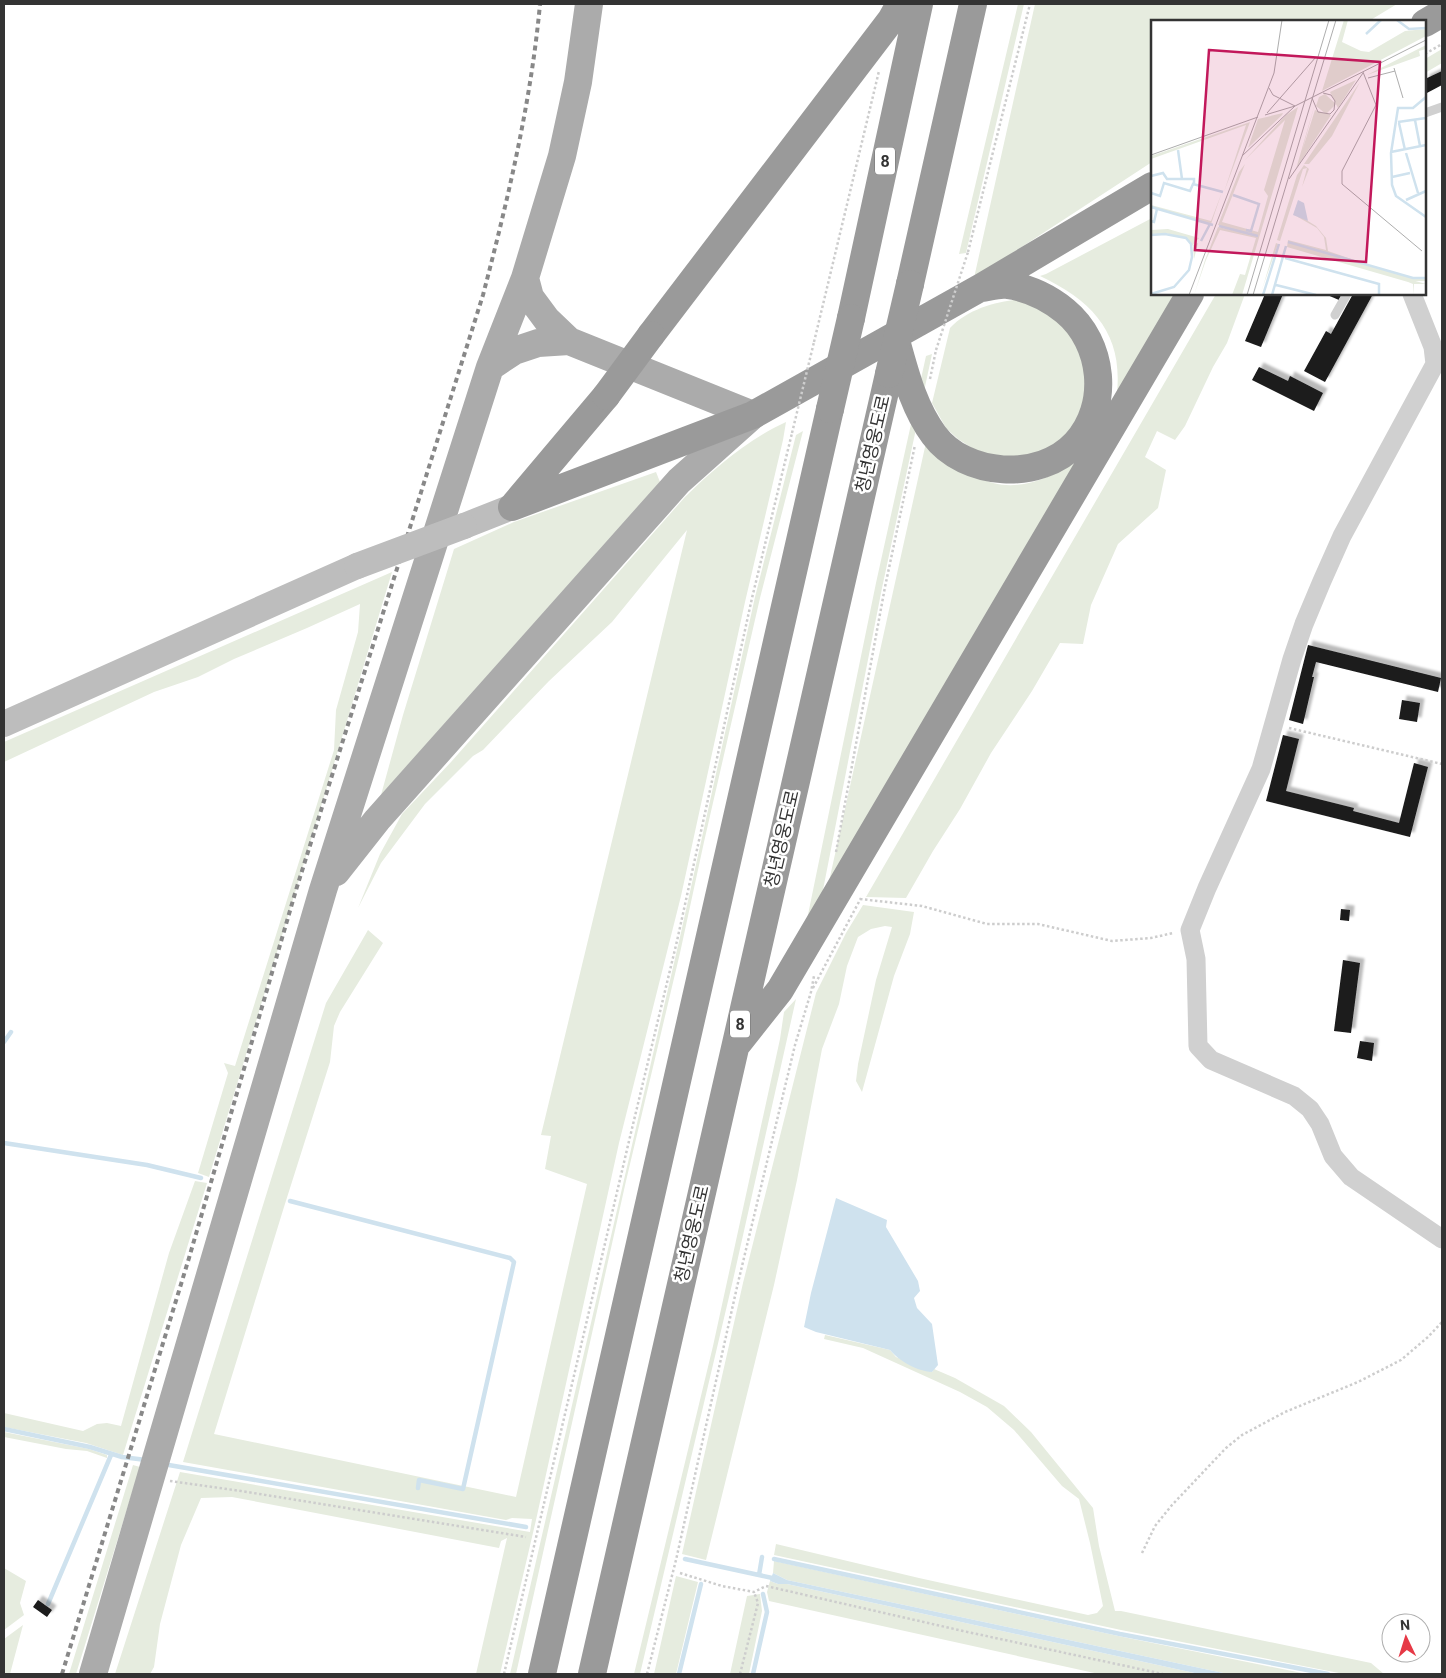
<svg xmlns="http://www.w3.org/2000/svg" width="1446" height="1678" font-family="Roboto,'Noto Sans KR',sans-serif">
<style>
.green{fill:#e6ecdf}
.water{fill:#cfe2ee}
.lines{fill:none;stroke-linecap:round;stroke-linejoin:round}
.stream{stroke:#cfe2ee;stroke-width:4.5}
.building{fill:#1a1a1a;filter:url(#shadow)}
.path{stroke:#cdcdcd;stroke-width:2.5;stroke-dasharray:2.5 2.5;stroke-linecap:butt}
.lane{stroke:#d0d0d0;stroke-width:9}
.street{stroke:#d0d0d0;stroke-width:19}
.secondary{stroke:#bdbdbd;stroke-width:26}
.primary{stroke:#ababab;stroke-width:28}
.highway{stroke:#9a9a9a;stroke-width:28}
.rail{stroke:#888;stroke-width:4;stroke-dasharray:5 4;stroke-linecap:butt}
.path-bridge{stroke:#cdcdcd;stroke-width:2.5;stroke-dasharray:2.5 2.5;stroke-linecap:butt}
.secondary-bridge{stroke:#bdbdbd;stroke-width:26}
.highway-bridge{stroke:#9a9a9a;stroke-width:28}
.labels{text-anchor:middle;stroke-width:5;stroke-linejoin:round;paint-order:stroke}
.shield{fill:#fff;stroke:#707070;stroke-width:1}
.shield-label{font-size:16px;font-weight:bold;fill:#333}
.street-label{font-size:18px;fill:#333;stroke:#fff}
.inset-river{fill:none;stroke:#cfe2ee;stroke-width:2.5}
.inset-road{fill:none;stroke:#adadad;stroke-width:1}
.view{fill:#c2185b;fill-opacity:0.15;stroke:#c2185b;stroke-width:2.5}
.inset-edge{fill:none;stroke:#333;stroke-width:2.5}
</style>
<defs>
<filter id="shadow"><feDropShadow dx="4.5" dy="-4.5" stdDeviation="1" flood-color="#0004"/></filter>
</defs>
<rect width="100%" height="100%" fill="#fff"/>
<path class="green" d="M1018 4H1024L966 253 959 254Z
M1035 4H1397L1369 21H1152V162L974 278Z
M1442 49V63L1425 73V59Z
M1152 218V294H1183L1115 407C1127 340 1099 304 1040 276L1046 274Z
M1216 294H1245L1227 343 1213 367 1185 426 1175 440 1157 431 1145 457 1166 470 1158 508 1118 544 1091 605 1083 644 1060 643 1032 691 991 753 960 809 933 851 906 898 866 897Z
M1020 299 1038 303 1083 337 1088 416 1044 458 986 457 958 439 946 428 932 403 950 328C968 309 995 302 1020 299Z
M932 354 882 588 814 936 802 944 876 583 926 356Z
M786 422 783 440 745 602 681 896 619 1143 536 1520 500 1674H476L507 1538 501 1541 499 1548 232 1497 201 1498 181 1545 160 1624 154 1667 150 1674H115L180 1472 530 1532 532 1519 512 1518 506 1520 183 1462 326 1003 368 930 383 943 340 1012 334 1026 330 1062 284 1207 214 1434 516 1497 587 1184 545 1169 551 1136 541 1135 687 530 612 622 549 681 483 750 473 756 425 804 381 863 358 908 380 854 402 814 451 762 685 497C715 468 747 440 786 422Z
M803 431 760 598 704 842 680 953 626 1181 516 1674H510L680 937 755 597 796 435Z
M927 438C943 450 959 466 976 476 1011 496 1047 480 1078 461L824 904Z
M656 472 660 482 381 795 403 715 454 549 514 522Z
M392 572 209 1177 198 1173 228 1073 224 1063 235 1066 334 750 336 710 358 632 360 604 307 628 234 659 198 677 154 692 4 762V742Z
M863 905 914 912 910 934 894 976 862 1092 856 1081 858 1064 876 980 892 927 885 926 871 929 858 937 847 966 839 1004 822 1049 797 1180 774 1285 706 1560 682 1554 743 1283 816 993 846 933Z
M796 999 733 1280 640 1674H634L713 1346 780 1039 784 1012Z
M195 1181 207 1183 123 1455 86 1443 4 1427V1413L83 1431 97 1424 107 1423 121 1426 169 1253Z
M825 1335 890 1350 896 1357 932 1372 934 1369 955 1378 1004 1406 1031 1432 1093 1508 1099 1546 1115 1611H1121L1371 1663 1384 1674H1344L1121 1630 774 1555 776 1544 919 1578 1088 1615 1097 1613 1103 1606 1090 1543 1079 1499 1062 1486 1014 1430 987 1407 960 1392 863 1348 824 1339Z
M4 1432 89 1449 107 1455V1458L87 1451 66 1449 4 1437Z
M133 1465 140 1467 76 1674H69Z
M774 1561 1123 1637 1307 1674H1228L787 1580 773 1573Z
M4 1568 26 1581 20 1603 24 1615 4 1630Z
M676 1576 698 1582 676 1674H654Z
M770 1581 778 1584H787L1199 1674H1099L769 1601 767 1592Z
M760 1594 762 1611 749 1674H730L747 1596Z
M23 1625 10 1674H4V1639Z"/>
<path class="water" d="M836 1198 887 1220 886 1227 918 1281 920 1291 914 1298 917 1308 932 1324 938 1365 932 1372C917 1371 899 1361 890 1350L816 1332 804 1327 811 1293Z
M773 1573 787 1580 1228 1674H1199L787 1584H778L770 1581Z"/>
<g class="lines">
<path class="stream" d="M4 1042 11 1032
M4 1143 147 1165 201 1178
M290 1201 510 1258 514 1262 463 1489 419 1480 418 1488
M4 1429 90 1447 122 1457 146 1460
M163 1464 526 1527
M685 1559 777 1579
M774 1559 1120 1634 1328 1674
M759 1575 762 1557
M48 1604 111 1455
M679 1674 701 1584
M753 1674 767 1612 763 1594"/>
</g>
<path class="building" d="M1442 71V85L1425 94V79Z
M1265 294H1283L1261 347 1245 341Z
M1325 294H1342L1339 300Z
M1353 294H1373L1325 382 1304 371 1326 331 1331 334Z
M1259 367 1288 381 1290 376 1323 393 1314 411 1252 380Z
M1308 645 1441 678 1438 692 1316 662 1312 677H1314L1303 724 1289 720Z
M1402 700 1420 703 1417 722 1399 719Z
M1283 735 1299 739 1286 791 1354 808 1353 811 1399 823 1414 763 1428 767 1410 837 1266 801Z
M1341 909 1350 910 1349 921 1340 920Z
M1343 960 1360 963 1351 1033 1334 1031Z
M1360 1041 1374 1043 1372 1061 1357 1058Z
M38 1600 52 1610 47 1617 33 1607Z"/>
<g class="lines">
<path class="path" d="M1425 54 1442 44
M968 252 1030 4
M814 342 879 71
M930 379 936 350
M1289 728 1442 764
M836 852 885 587 915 445
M860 899 922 906 987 924H1038L1112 941 1151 938 1173 933
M813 988 861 898
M170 1481 241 1491 526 1537
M1142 1553 1155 1526 1172 1505 1226 1448 1242 1435 1285 1412 1358 1382 1401 1360 1428 1337 1442 1322
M680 1573 722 1586 754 1592 766 1586 963 1631 1163 1674
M504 1674 629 1141 677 941 752 598 792 433
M647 1674 676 1560 737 1287 795 1045 811 992 814 976
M740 1674 758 1603 754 1592"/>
<path class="lane" d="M1425 113 1442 107
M1335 315 1347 294"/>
<path class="street" d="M1412 294 1433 347 1435 364 1342 536 1322 581 1304 624 1292 659 1261 769 1207 888 1190 930 1196 959 1198 1046 1211 1060 1294 1096 1310 1109 1320 1124 1333 1156 1351 1177 1442 1239"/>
<path class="secondary" d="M464 526 512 507
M4 724 357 566"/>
<path class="primary" d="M490 367 514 351 538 343 569 341
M336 872 377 820 679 481 753 415 569 341 547 320 530 297 525 278
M93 1674 323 890 490 367 525 278 562 156 578 82 589 4"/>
<path class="highway" d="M1425 23 1442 13
M910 284 973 4
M851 318 919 4
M651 335 891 20 900 4
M897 344C906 376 914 408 934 435 965 477 1040 482 1076 443 1110 406 1104 343 1065 311 1049 298 1029 288 1007 285 999 284 989 287 981 288
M515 504 606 396
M512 507 753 415 980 288 1152 186
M738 1043 780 990 1190 294
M542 1674 830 409
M592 1674 889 374"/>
<path class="rail" d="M62 1674 189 1258 296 890 483 295C508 199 531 102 540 4"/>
<path class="path-bridge" d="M936 350 968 252
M792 433 814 342"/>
<path class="secondary-bridge" d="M357 566 464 526"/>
<path class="highway-bridge" d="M889 374 910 284
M606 396 651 335
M830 409 851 318"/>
</g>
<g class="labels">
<g class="shield">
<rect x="875" y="147.5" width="20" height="27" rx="4"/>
<rect x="730" y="1010.5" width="20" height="27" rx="4"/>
</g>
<g class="shield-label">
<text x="885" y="167">8</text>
<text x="740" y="1030">8</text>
</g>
<g class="street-label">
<text transform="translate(873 444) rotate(-77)" y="6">청년영웅도로</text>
<text transform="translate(782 839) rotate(-77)" y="6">청년영웅도로</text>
<text transform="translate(692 1234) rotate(-77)" y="6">청년영웅도로</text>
</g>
</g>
<g transform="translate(1151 20)">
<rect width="275" height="275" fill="#fff"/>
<path d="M193 0H197L191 22 210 31 218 32 254 11 275 9V16L171 71ZM275 25V29L268 31 269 36 216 55ZM205 60 187 88 179 72ZM209 62 181 116 158 144H153ZM174 74 185 84 175 94 165 86 168 77ZM165 80 151 131 164 90 180 95 145 149ZM147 87 91 275H81L89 254 94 255 105 218 69 210 55 240 43 275 54 240 67 207 108 216 67 205 88 152 94 144 71 202 107 212 117 176 113 170 134 100 93 141 135 95ZM132 93 131 95 97 128 107 99ZM99 102 73 172 95 105 0 139V136ZM153 145 158 149 151 167 156 148 152 149 129 221 126 220 146 155ZM71 172 60 204 0 188V185L60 201ZM145 196 152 198 165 206 175 218 177 231 209 242 142 224 262 258H275V261H264L197 242 275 264H263V275L262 264 257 262 136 227 137 220 175 230 173 217 166 208ZM17 209 48 218 42 225 47 223 43 239 42 226 35 218 14 213 0 215V210ZM125 223 127 224 109 275 113 263Z" fill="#e6ecdf"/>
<path d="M147 180 153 183 157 201 142 195Z" fill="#cfe2ee"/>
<path class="inset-river" d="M246 0 258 9 275 8M215 14 230 0M275 77 262 88H247L240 133 241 165 245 176 275 197M264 100 269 126M247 102 275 98M248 103 254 130M27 130 31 159M240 132 275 125M255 133 267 173M0 156 12 153 16 159H43V163M241 157 259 153M0 173 9 176 13 163 39 171 42 164 72 172M82 175 108 184 100 211 95 210M255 180 275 171M0 187 62 205M0 201 3 202 6 189M68 206 107 216M0 215 14 214 35 218 40 224 41 237 38 250 23 267 0 274M50 221 59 204M137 222 262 258H275M134 238 228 264V275M125 265 165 275M112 275 128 224M121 275 135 226"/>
<path class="inset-road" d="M243 48 252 78M212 52 225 85 191 151V164L271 231M217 58 244 51M161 78 167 92 179 94 183 90 184 81 180 75 172 73M116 93 165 37M114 95 144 86 275 20M0 135 107 97M91 136 144 86 122 75 118 68M138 159 212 53M38 275 123 53 131 0M96 275 178 0M102 275 185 0"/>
<path class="view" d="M58 30 229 42 215 242 44 230Z"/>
<rect width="275" height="275" class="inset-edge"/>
</g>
<rect width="1446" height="1678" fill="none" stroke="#333333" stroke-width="10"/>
<g transform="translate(1406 1638) rotate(356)"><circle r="24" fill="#ffffff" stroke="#adadad"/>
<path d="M0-4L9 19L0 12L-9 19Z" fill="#e63946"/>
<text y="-8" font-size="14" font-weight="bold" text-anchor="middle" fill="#333333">N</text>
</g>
</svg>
